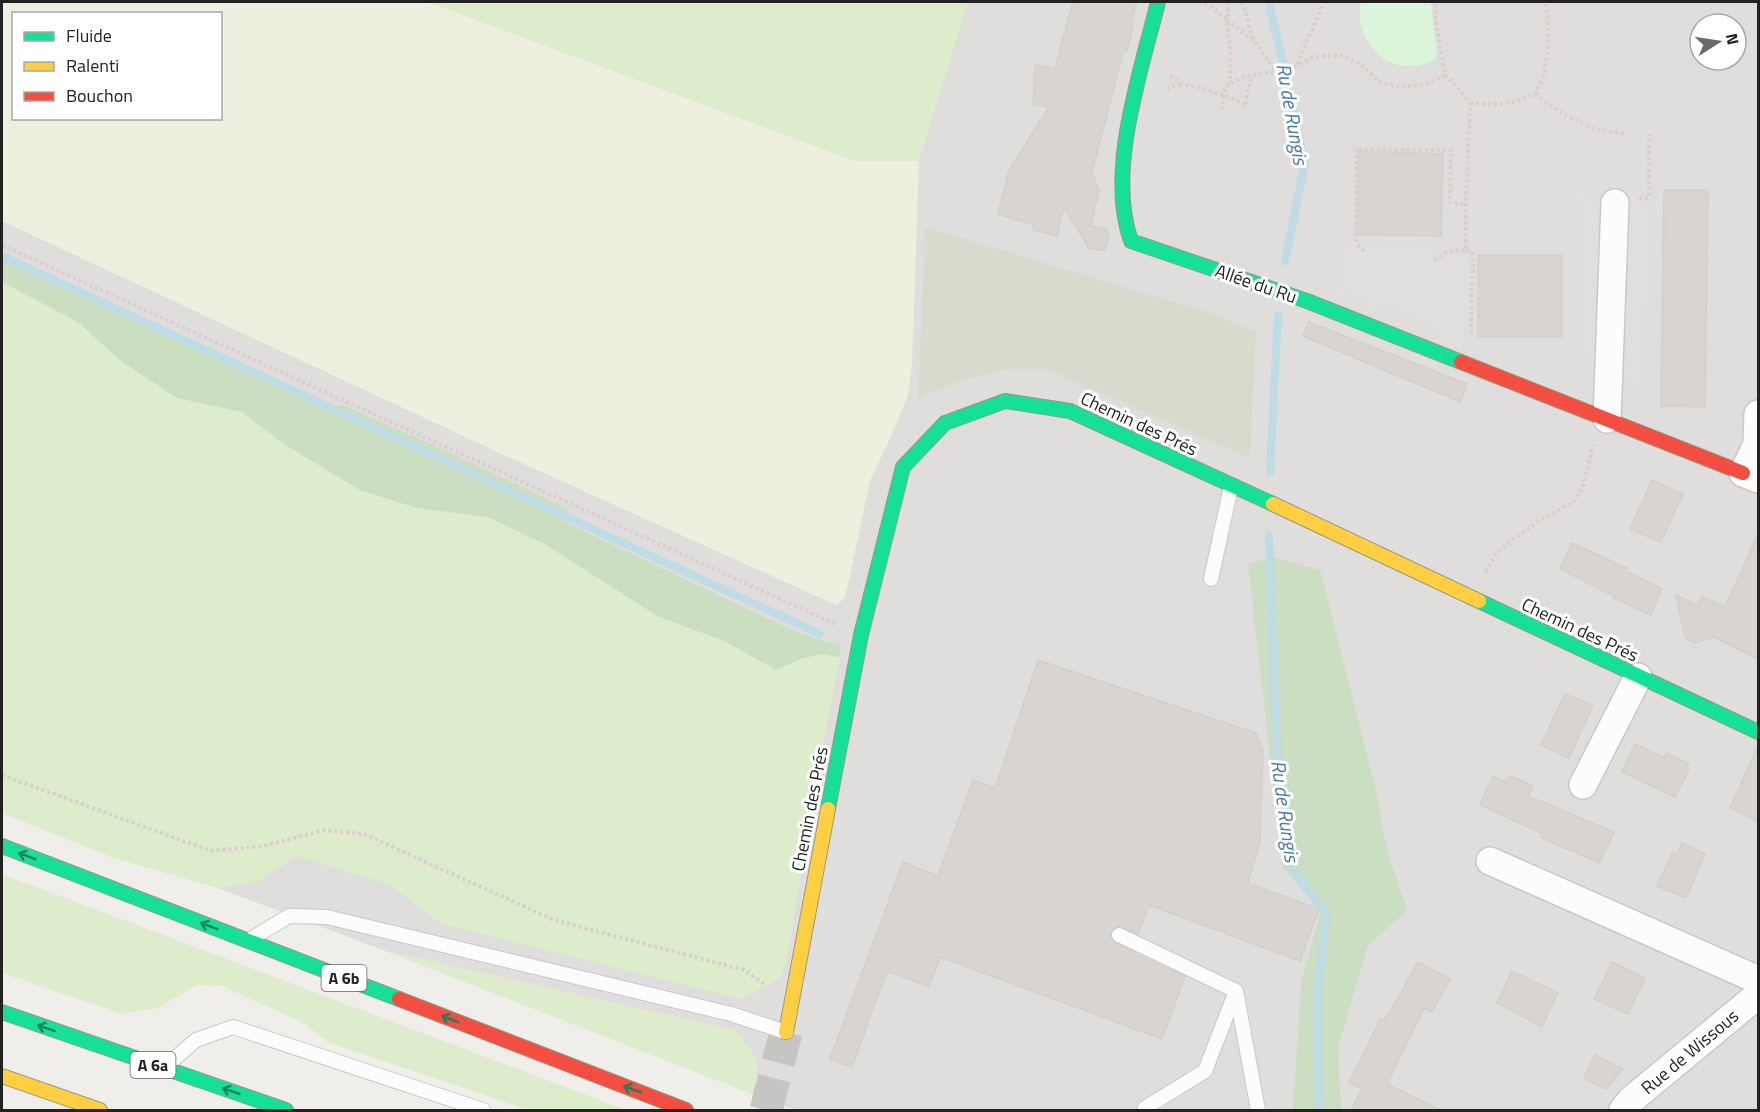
<svg xmlns="http://www.w3.org/2000/svg" width="1760" height="1112" font-family="'Titillium Web',sans-serif">
<style>
.residential{fill:#dfdedc;fill-rule:evenodd}
.construction{fill:#d9d9cd}
.farmland{fill:#efefdf;fill-rule:evenodd}
.grass{fill:#ddeccb}
.forest{fill:#cbdec1}
.park{fill:#daf5da}
.parking{fill:#e0dfde}
.lines{fill:none;stroke-linecap:round;stroke-linejoin:round}
.stream{stroke:#bfdbe3;stroke-width:8}
.building{fill:#d7d4d2;stroke:#d3d0cc;stroke-width:1.5}
.secondary-tunnel{stroke:#c7c5c3;stroke-width:33;stroke-dasharray:33 16;stroke-linecap:butt}
.lane-casing{stroke:#c9c8c7;stroke-width:16}
.street-casing{stroke:#c9c8c7;stroke-width:30}
.fast-casing{stroke:#999a82;stroke-width:16}
.slow-casing{stroke:#999a82;stroke-width:16}
.jam-casing{stroke:#999a82;stroke-width:16}
.path{stroke:#dccecd;stroke-width:4;stroke-dasharray:3 3;stroke-linecap:butt}
.lane{stroke:#fdfcfc;stroke-width:14}
.street{stroke:#fdfcfc;stroke-width:27}
.fast{stroke:#16e098;stroke-width:14}
.slow{stroke:#ffcf43;stroke-width:14}
.jam{stroke:#f24e42;stroke-width:14}
.oneway{stroke:#1c815d}
.labels{text-anchor:middle;stroke-width:6;stroke-linejoin:round;paint-order:stroke}
.shield{fill:#fff;stroke:#646464;stroke-width:1.5}
.shield-label{font-size:16px;font-weight:bold;fill:#222}
.street-label{font-size:18px;fill:#222;stroke:#fff}
.water-label{font-size:20px;font-style:italic;fill:#4a7aab;stroke:#fff}
</style>
<rect width="100%" height="100%" fill="#f0eeeb"/>
<path class="residential" d="M2 2H1758V1110H795L383 950 218 888 112 857 2 813ZM14 14H220V118H14ZM1700 24H1736V60H1700Z"/>
<path class="construction" d="M925 227 1210 313 1256 332 1250 458 1046 369H1006L960 381 926 394 918 402Z"/>
<path class="farmland" d="M2 2H428L855 161H919L912 364 908 396 892 434 870 481 845 598 836 605 504 455 2 221ZM14 14H220V118H14Z"/>
<path class="grass" d="M428 2H968L919 161H855Z
M2 282 78 322 121 361 177 398 242 412 284 444 360 490 417 508 488 517 543 543 659 617 725 641 776 670 800 659 821 654 840 657 821 756 786 964 780 978 741 999 440 923 389 884 297 856 259 881 218 888 112 857 2 813Z
M2 874 626 1110H528L328 1042 302 1022 222 986 198 985 157 1008 123 1014 2 973Z
M383 950 735 1030C758 1058 760 1059 757 1096Z"/>
<path class="forest" d="M2 260 335 413 340 404 447 451 568 509 563 521 794 631 840 646V657L821 654 800 659 776 670 725 641 659 617 543 543 488 517 417 508 360 490 284 444 242 412 177 398 121 361 78 322 2 282Z
M1272 557 1320 570 1375 786 1387 851 1407 911 1368 945 1338 1047 1341 1110H1293L1301 985 1321 910 1283 868 1248 564Z"/>
<path class="park" d="M1361 2H1431L1437 57C1432 60 1426 64 1421 65 1383 74 1353 37 1361 2Z"/>
<path class="parking" d="M1649 195 1646 384 1627 383 1600 358 1583 356 1582 197Z
M1343 241 1380 246 1423 247 1450 252 1467 254 1463 350 1421 320 1404 318 1398 309 1377 310 1350 290 1342 291Z"/>
<g class="lines">
<path class="stream" d="M1269 2 1305 162 1285 261
M2 256 820 634
M1270 472 1278 315
M1269 536 1278 787 1290 866 1326 914 1317 998 1319 1110"/>
</g>
<path class="building" d="M1073 2H1137L1131 22 1133 26 1127 51 1123 53 1092 172 1099 191 1091 226 1107 230 1109 236 1105 251 1089 248 1064 207 1057 236 1033 230 1034 225 998 214 1009 170 1049 107 1033 105 1035 65 1055 68Z
M1358 151 1443 154 1441 236 1357 235Z
M1664 190H1708L1705 407 1661 406Z
M1478 255H1562V337H1478Z
M1309 322 1467 384 1460 402 1303 336Z
M1652 480 1683 494 1661 542 1630 529Z
M1758 534V659L1714 637 1695 643 1685 638 1676 595 1697 605 1702 596 1725 607Z
M1572 543 1627 568 1626 571 1662 589 1651 615 1613 598 1614 596 1560 569Z
M1038 660 1256 733 1263 752 1260 842 1248 883 1319 909 1300 961 1149 905 1138 934 1118 926 1111 931 1110 936 1115 943 1131 951V952L1185 977 1162 1039 940 957 929 987 887 971 852 1067 830 1059 903 862 938 876 973 780 995 788Z
M1565 694 1593 706 1569 758 1541 745Z
M1635 744 1664 758 1666 753 1689 764 1686 769 1689 770 1675 797 1622 772Z
M1756 750 1758 751V822L1730 808Z
M1493 776 1506 782 1510 776 1522 781 1533 786 1528 796 1614 832 1600 863 1541 838 1543 834 1480 805Z
M1682 843 1705 854 1686 898 1657 886 1672 853 1677 855Z
M1418 962 1450 979 1432 1012 1424 1008 1387 1084 1440 1110H1351L1362 1089 1349 1083 1380 1020 1383 1021 1388 1012 1389 1013Z
M1612 962 1645 978 1628 1014 1594 999Z
M1512 971 1558 993 1542 1027 1497 1003Z
M1595 1055 1623 1069 1606 1089 1584 1078Z"/>
<g class="lines">
<path class="secondary-tunnel" d="M766 1110 786 1032"/>
<g class="lane-casing">
<path id="lane" d="M1211 579 1231 487
M1119 935 1236 991 1258 1110
M251 939 289 916 327 917 731 1014 786 1032
M166 1066 196 1040 233 1027 483 1110
M1145 1108 1205 1071 1236 991"/>
</g>
<g class="street-casing">
<path id="street" d="M1758 414 1757 444 1743 473 1758 479
M1607 419 1615 203
M1583 785 1638 677
M1490 861 1758 980
M1623 1110 1631 1100 1758 995"/>
</g>
<g class="fast-casing">
<path id="fast" d="M1158 2C1141 72 1106 171 1131 241L1307 301 1461 362
M1479 601 1758 732
M828 809 861 635 903 467 945 423 1005 401 1070 411 1273 504
M2 846 399 999
M2 1012 286 1110"/>
</g>
<g class="slow-casing">
<path id="slow" d="M1273 504 1479 601
M786 1032 828 809
M2 1076 100 1110"/>
</g>
<g class="jam-casing">
<path id="jam" d="M1461 362 1743 473
M399 999 686 1110"/>
</g>
<path class="path" d="M1199 2 1212 7 1227 20C1228 42 1234 62 1228 84
M1229 2 1227 20 1255 42 1276 71
M1241 2C1249 14 1247 27 1254 40
M1297 64 1324 2
M1170 76 1182 84 1205 89 1231 98 1246 106C1245 95 1249 86 1253 75
M1167 89 1171 86 1182 84
M1535 94 1563 114 1594 129 1627 134
M1470 103C1498 105 1508 106 1535 94 1538 87 1542 80 1544 73 1549 51 1549 23 1545 2
M1222 110 1223 96 1228 84 1243 77 1290 69 1314 57 1339 55 1359 63 1381 83 1404 87 1426 84 1445 75
M1639 199 1649 198V134
M2 245 835 624
M1466 250 1473 254 1471 335
M1364 251 1356 243V149L1451 150 1450 203 1466 204
M1434 260 1447 252 1466 250V204L1470 103 1454 83 1445 75 1436 22 1435 2
M1486 572 1496 554 1513 539 1539 521 1573 502 1584 484 1593 444
M2 775 211 851 264 846 324 830 364 834 554 920 744 970 764 984"/>
<use href="#lane" class="lane"/>
<use href="#street" class="street"/>
<use href="#fast" class="fast"/>
<use href="#slow" class="slow"/>
<use href="#jam" class="jam"/>
</g>
<defs><path id="oneway-shaft" d="M-6 0H5M1.5-3L5.5 0L1.5 3" fill="none" stroke-width="1.6" stroke-linecap="round" stroke-linejoin="round" transform="scale(1.5)"/></defs>
<g class="oneway">
<use href="#oneway-shaft" transform="translate(27 856) rotate(-159)"/>
<use href="#oneway-shaft" transform="translate(209 926) rotate(-159)"/>
<use href="#oneway-shaft" transform="translate(450 1019) rotate(-159)"/>
<use href="#oneway-shaft" transform="translate(46 1028) rotate(-161)"/>
<use href="#oneway-shaft" transform="translate(632 1089) rotate(-159)"/>
<use href="#oneway-shaft" transform="translate(231 1091) rotate(-161)"/>
</g>
<g class="labels">
<g class="shield">
<rect x="321.5" y="965" width="45" height="26" rx="4.5"/>
<rect x="130.5" y="1052" width="45" height="26" rx="4.5"/>
</g>
<g class="shield-label">
<text x="344" y="984">A 6b</text>
<text x="153" y="1071">A 6a</text>
</g>
<g class="street-label">
<text transform="translate(1256 284) rotate(19)" y="6">Allée du Ru</text>
<text transform="translate(1139 424) rotate(25)" y="6">Chemin des Prés</text>
<text transform="translate(1580 630) rotate(25)" y="6">Chemin des Prés</text>
<text transform="translate(810 809) rotate(-79)" y="6">Chemin des Prés</text>
<text transform="translate(1690 1052) rotate(-40)" y="6">Rue de Wissous</text>
</g>
<g class="water-label">
<text transform="translate(1292 114) rotate(80)" y="7">Ru de Rungis</text>
<text transform="translate(1285 811) rotate(82)" y="7">Ru de Rungis</text>
</g>
</g>
<rect width="1760" height="1112" fill="none" stroke="#222222" stroke-width="6"/>
<rect x="12" y="12" width="210" height="108" fill="#ffffff" stroke="#a7a7a7" stroke-width="1.5"/>
<rect x="24" y="32" width="30" height="9" fill="#16e098" stroke="#a7a7a7" stroke-width="1.5"/>
<text x="66" y="42" font-size="18" fill="#222222">Fluide</text>
<rect x="24" y="62" width="30" height="9" fill="#ffcf43" stroke="#a7a7a7" stroke-width="1.5"/>
<text x="66" y="72" font-size="18" fill="#222222">Ralenti</text>
<rect x="24" y="92" width="30" height="9" fill="#f24e42" stroke="#a7a7a7" stroke-width="1.5"/>
<text x="66" y="102" font-size="18" fill="#222222">Bouchon</text>
<g transform="translate(1718 42) rotate(78)"><circle r="28" fill="#ffffff" stroke="#a7a7a7" stroke-width="1.5"/>
<path d="M0-4.5L10 22L0 15L-10 22Z" fill="#6a6968"/>
<text y="-9" font-size="16" font-weight="bold" text-anchor="middle" fill="#222222">N</text>
</g>
</svg>
